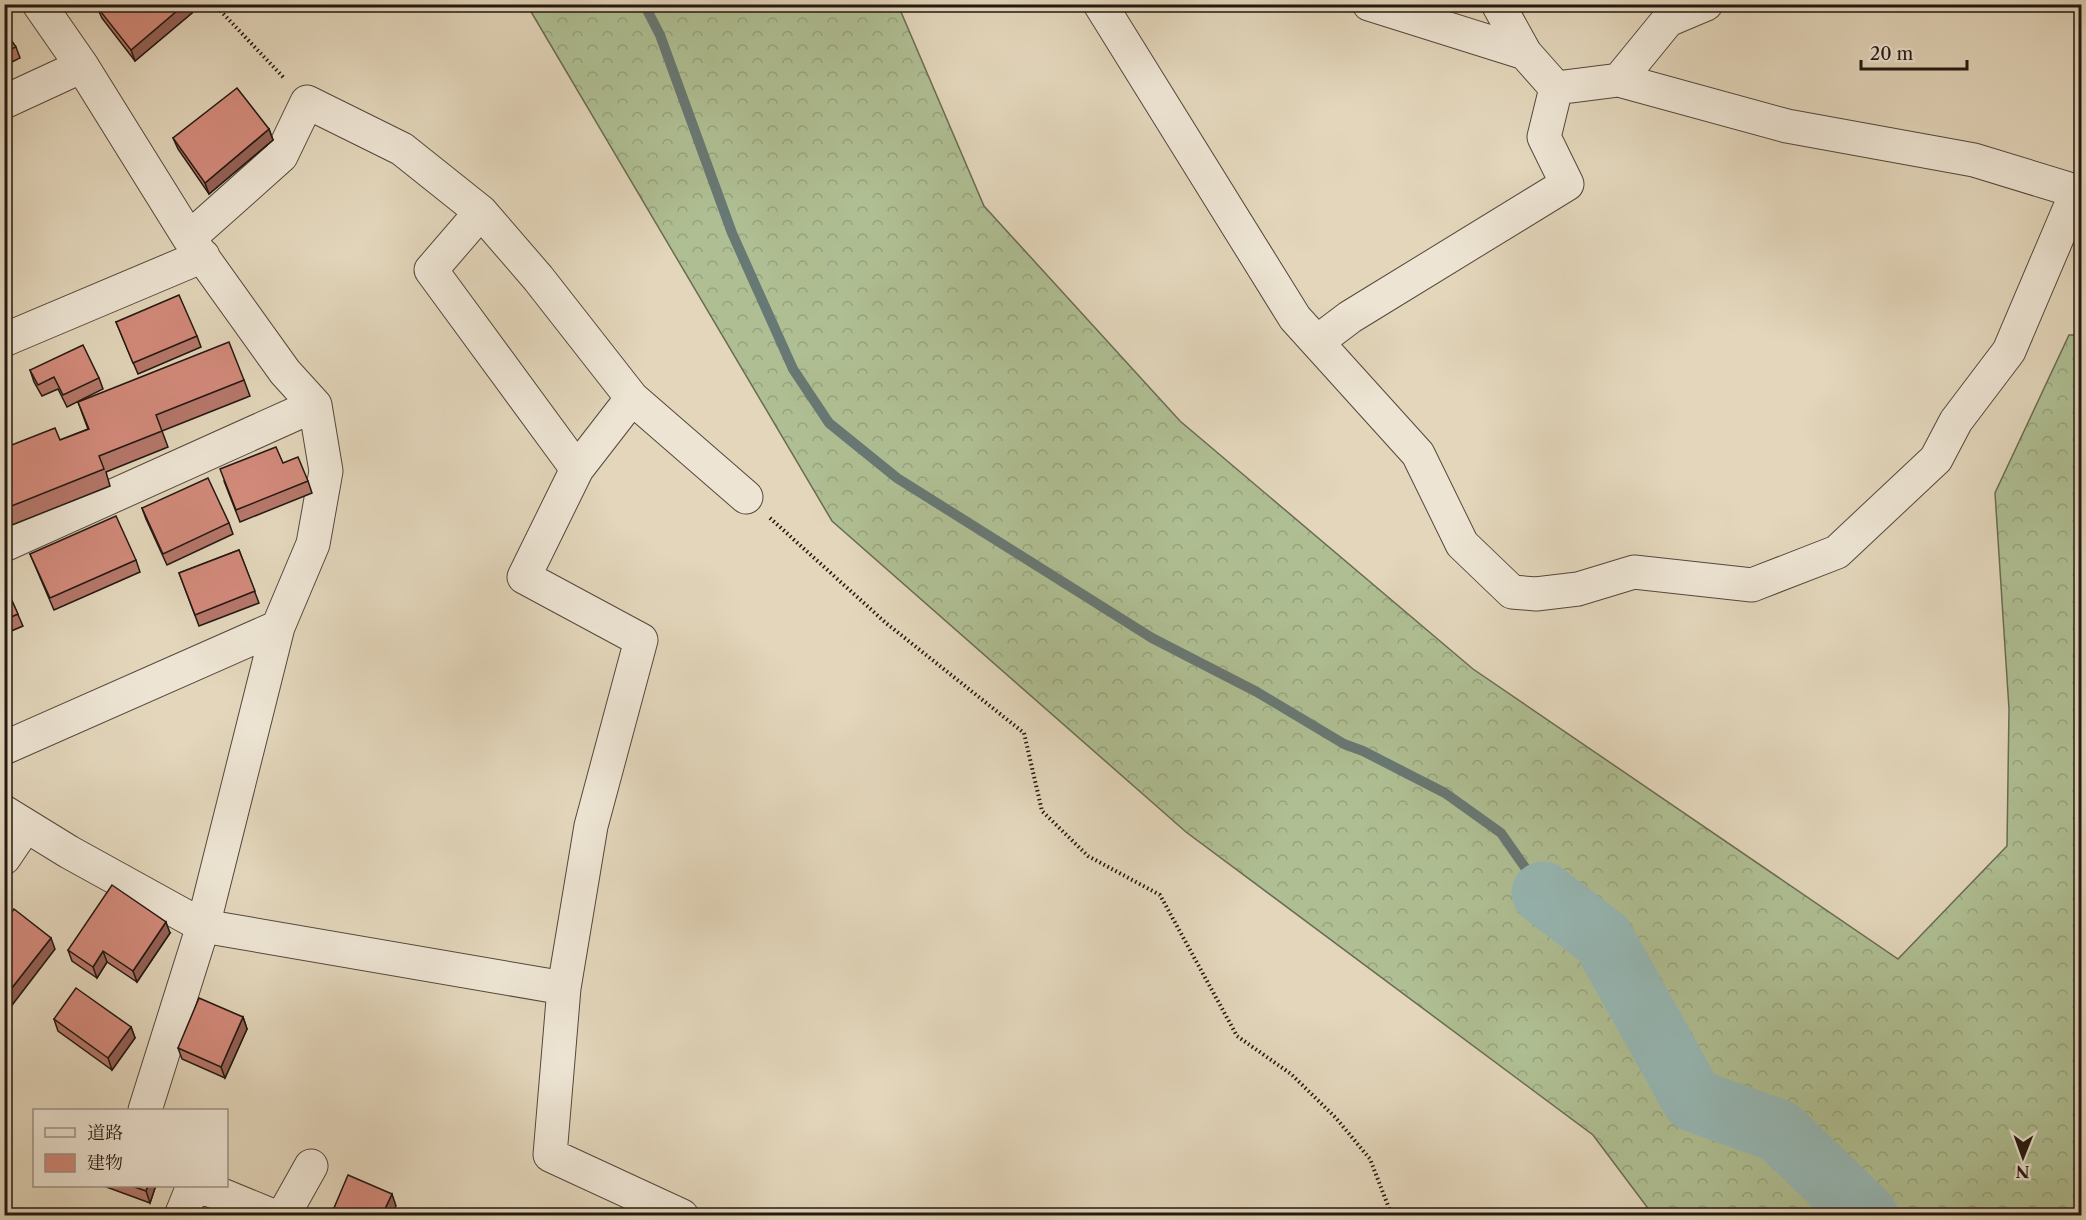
<svg xmlns="http://www.w3.org/2000/svg" width="2086" height="1220" font-family="'Libre Caslon Text','Noto Serif JP',serif">
<style>
.forest{fill:url(#forest-crowns);stroke:#696c52;stroke-width:1.5}
.lines{fill:none;stroke-linecap:round;stroke-linejoin:round}
.stream{stroke:#687874;stroke-width:10}
.river{stroke:#96b8b5;stroke-width:63}
.minor-casing{stroke:#53483c;stroke-width:35}
.path{stroke:#231812;stroke-width:4;stroke-dasharray:1.5 3;stroke-linecap:butt}
.minor{stroke:#ede4d3;stroke-width:33}
.wall{fill:#b5776a;stroke:#231812;stroke-width:1.5}
.shaded-wall{fill:#946156;stroke:#231812;stroke-width:1.5}
.building{fill:#d38a7b;stroke:#231812;stroke-width:1.5}
</style>
<defs>
<pattern id="forest-crowns" width="20" height="18" patternUnits="userSpaceOnUse" patternTransform="scale(1.5)"><rect width="20" height="18" fill="#afbf93"/><path d="M2 6a3 3 0 1 1 6 0M12 15a3 3 0 1 1 6 0" fill="none" stroke="#96a37e"/></pattern>
</defs>
<rect width="100%" height="100%" fill="#e3d6bb"/>
<filter id="stains"><feTurbulence type="fractalNoise" baseFrequency=".00333" numOctaves="4"/><feColorMatrix values="0 0 0 0 .2 0 0 0 0 .09 0 0 0 0 .02 0 0 0 .5 -.17"/></filter>
<radialGradient id="worn" r=".72"><stop offset=".6" stop-color="#630" stop-opacity="0"/><stop offset="1" stop-color="#630" stop-opacity=".3"/></radialGradient>
<path class="forest" d="M527 5H898L984 206 1180 421 1473 669 1898 959 2007 846 2009 709 1995 493 2069 335H2081V1215H1653L1593 1135 1186 832 832 521Z"/>
<g class="lines">
<path class="stream" d="M644 4 660 35 732 233 793 369 829 423 897 478 1152 638 1257 692 1344 744 1363 751 1445 793 1501 833 1543 893"/>
<path class="river" d="M1543 893 1603 939 1693 1100 1779 1131 1867 1216"/>
<g class="minor-casing">
<path id="minor" d="M39 4 82 66 189 238 285 372 315 405 326 471 313 544 278 627 203 926 564 988 591 826 641 640 524 577 577 469 632 398
M1100 4 1295 318 1418 454 1462 544 1512 592 1536 594 1578 589 1634 572 1752 585 1837 552 1936 459 1956 421 2009 351 2077 191
M1369 4 1525 53
M1498 4 1525 53 1556 88 1619 80 1787 126 1974 160 2082 193
M1619 80 1668 20 1706 4
M4 102 82 66
M481 212 431 270 577 469
M189 238 281 156 307 102 402 149 481 212 538 278 632 398 746 497
M4 340 203 256
M1317 342 1350 317 1567 184 1544 137 1556 88
M4 545 315 405
M4 748 278 627
M4 812 69 852 203 926 145 1110
M4 858 25 827
M564 988 550 1155 682 1216
M200 1186 273 1216
M181 1216 193 1186
M283 1216 311 1166"/>
</g>
<path class="path" d="M214 4 284 78
M770 518 886 623 1024 733 1042 811 1088 856 1160 895 1237 1036 1291 1074 1336 1118 1370 1159 1392 1216"/>
<use href="#minor" class="minor"/>
</g>
<path class="wall" d="M97 7 192 13 135 61 102 18Z
M4 31 16 47 20 58 4 66Z
M269 129 273 140 209 194 178 149 173 138Z
M116 322 197 336 201 347 138 374Z
M30 370 99 378 103 389 67 407 58 389 42 396 34 382Z
M244 380 250 396 162 431 168 447 106 472 110 486 7 527 4 520V448L60 440 88 429 78 402Z
M283 463 308 481 312 493 240 522 224 481Z
M142 508 229 523 233 534 167 565 146 519Z
M239 550 259 603 199 626 179 573Z
M30 554 136 560 140 572 54 610Z
M4 583 23 626 4 634Z
M170 933 137 982 107 962 97 978 72 961 68 950Z
M243 1017 247 1029 225 1078 182 1059 178 1048Z
M54 1019 131 1027 135 1038 112 1070 58 1031Z
M101 1185H156L150 1203Z"/>
<path class="shaded-wall" d="M185 4H189L192 13 135 61 131 50Z
M269 129 273 140 209 194 205 183Z
M166 922 170 933 137 982 133 971Z
M51 938 55 949 6 1013 4 1009V998Z
M103 951 107 962 97 978 93 967Z
M243 1017 247 1029 225 1078 221 1067Z
M131 1027 135 1038 112 1070 108 1058Z
M148 1185H156L150 1203 146 1191Z
M392 1194 396 1206 391 1215H382Z"/>
<path class="building" d="M101 4H185L131 50 97 7Z
M4 31 16 47 4 52Z
M237 88 269 129 205 183 173 138Z
M179 295 197 336 133 363 116 322Z
M229 342 244 380 156 415 162 431 99 456 104 469 4 509V448L55 428 60 440 89 429 78 402Z
M83 345 99 378 63 395 54 377 38 385 30 370Z
M276 447 283 463 298 457 308 481 236 510 220 469Z
M208 478 229 523 163 554 142 508Z
M116 516 136 560 50 598 30 554Z
M239 550 255 591 195 615 179 573Z
M4 583 18 614 4 620Z
M112 885 166 922 133 971 103 951 93 967 68 950Z
M14 909 51 938 4 998V922Z
M76 988 131 1027 108 1058 54 1019Z
M199 998 243 1017 221 1067 178 1048Z
M348 1175 392 1194 382 1215H331Z
M129 1185H148L146 1191Z"/>
<rect width="2086" height="1220" fill="none" stroke="#e3d6bb" stroke-width="24"/>
<rect x="6" y="6" width="2074" height="1208" fill="none" stroke="#231812" stroke-width="3"/>
<rect x="12" y="12" width="2062" height="1196" fill="none" stroke="#231812" stroke-width="1.5"/>
<rect x="33" y="1109" width="195" height="78" fill="#ede4d3" stroke="#9c9286" stroke-width="1.5"/>
<rect x="45" y="1128" width="30" height="9" fill="#ede4d3" stroke="#9c9286" stroke-width="1.5"/>
<text x="87" y="1139" font-size="18" fill="#231812">道路</text>
<rect x="45" y="1154" width="30" height="18" fill="#d38a7b" stroke="#9c9286" stroke-width="1.5"/>
<text x="87" y="1169" font-size="18" fill="#231812">建物</text>
<g transform="translate(2023 1157) rotate(181)" stroke="#ede4d3" stroke-width="4.5" paint-order="stroke">
<path d="M0-4.5L10 22L0 15L-10 22Z" fill="#231812"/>
<text y="-9" font-size="16" font-weight="bold" text-anchor="middle" fill="#231812">N</text>
</g>
<path d="M1861 60v9h106v-9" fill="none" stroke="#231812" stroke-width="3"/>
<text x="1870" y="60" font-size="18" fill="#231812" stroke="#ede4d3" stroke-width="4.5" paint-order="stroke">20 m</text>
<rect width="100%" height="100%" filter="url(#stains)"/>
<rect width="100%" height="100%" fill="url(#worn)"/>
</svg>
